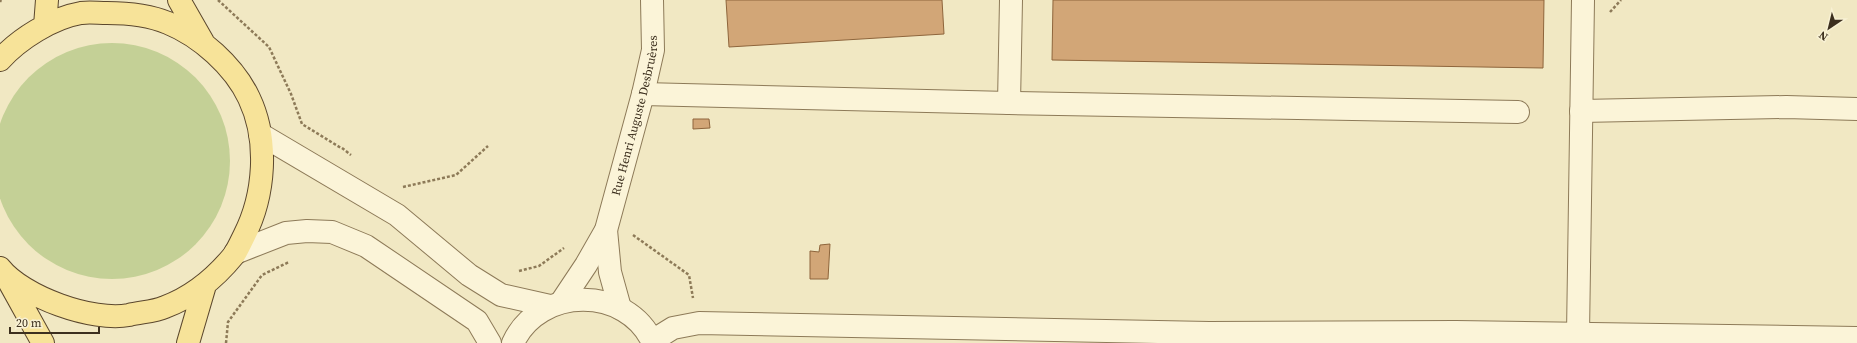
<svg xmlns="http://www.w3.org/2000/svg" width="1857" height="343" font-family="'Source Serif 4',serif">
<style>
.green{fill:#c4d096}
.building{fill:#d2a677;stroke:#8e653c}
.lines{fill:none;stroke-linecap:round;stroke-linejoin:round}
.minor-casing{stroke:#8d7a58;stroke-width:24}
.major-casing{stroke:#5b472d;stroke-width:24}
.path{stroke:#8d7a58;stroke-width:2.5;stroke-dasharray:3 2;stroke-linecap:butt}
.minor{stroke:#fbf4d8;stroke-width:22}
.major{stroke:#f7e399;stroke-width:22}
.labels{text-anchor:middle;stroke-width:3;stroke-linejoin:round;paint-order:stroke}
.street-label{font-size:12px;fill:#3c2f1e;stroke:#f8f1d4}
</style>
<rect width="100%" height="100%" fill="#f1e8c3"/>
<path class="green" d="M-6 161a118 118 0 1 1 236 0a118 118 0 1 1-236 0Z"/>
<path class="building" d="M726 0H942L944 34 729 47Z
M1053 0H1544L1543 68 1052 60Z
M693 119H709L710 128 693 129Z
M830 244 828 279H810V251L819 252 820 245Z"/>
<g class="lines">
<g class="minor-casing">
<g id="minor">
<path d="M643 94 1009 103 1518 112"/>
<path d="M1009 103 1011 0"/>
<path d="M1581 111 1786 107 1857 109"/>
<path d="M260 134 397 215 469 275 501 295 550 306"/>
<path d="M606 230 610 272 620 308"/>
<path d="M235 253 286 233 307 231 332 232 366 246 477 321 490 343"/>
<path id="s1" d="M562 301 586 265 606 230 643 94 653 50 652 0"/>
<path d="M1578 334 1583 0"/>
<path d="M652 341 673 328 699 323 1209 333 1456 332 1857 338"/>
<path d="M513 343C539 286 627 285 653 343"/>
</g>
</g>
<g class="major-casing">
<path id="major" d="M179 0 203 42
M45 26 47 0
M0 60C19 39 52 18 81 13 89 12 98 13 107 13 126 13 149 15 168 23 200 36 234 66 249 98 269 140 265 195 244 236 241 242 238 249 234 255 216 277 192 297 165 307 154 312 141 312 129 315 93 322 23 297 0 268
M7 278 43 343
M188 343 205 285"/>
</g>
<path class="path" d="M218 0 269 47 291 94 302 124 341 148
M0 2 1 0
M1610 12 1621 0
M342 148 351 155
M403 187 456 175 488 146
M633 235 689 275 693 298
M519 271 539 266 564 248
M226 343 228 322 262 275 289 262"/>
<use href="#minor" class="minor"/>
<use href="#major" class="major"/>
</g>
<g class="labels">
<g class="street-label">
<text dy="4" stroke="none"><textPath href="#s1" startOffset="202">Rue Henri Auguste Desbruères</textPath></text>
</g>
</g>
<g transform="translate(1829 28) rotate(215)" stroke="#f8f1d4" stroke-width="3" paint-order="stroke">
<path d="M0-3L7 15L0 10L-7 15Z" fill="#3c2f1e"/>
<text y="-6" font-size="11" font-weight="bold" text-anchor="middle" fill="#3c2f1e">N</text>
</g>
<path d="M10 327v6h89v-6" fill="none" stroke="#3c2f1e" stroke-width="2"/>
<text x="16" y="327" font-size="12" fill="#3c2f1e" stroke="#f8f1d4" stroke-width="3" paint-order="stroke">20 m</text>
</svg>
